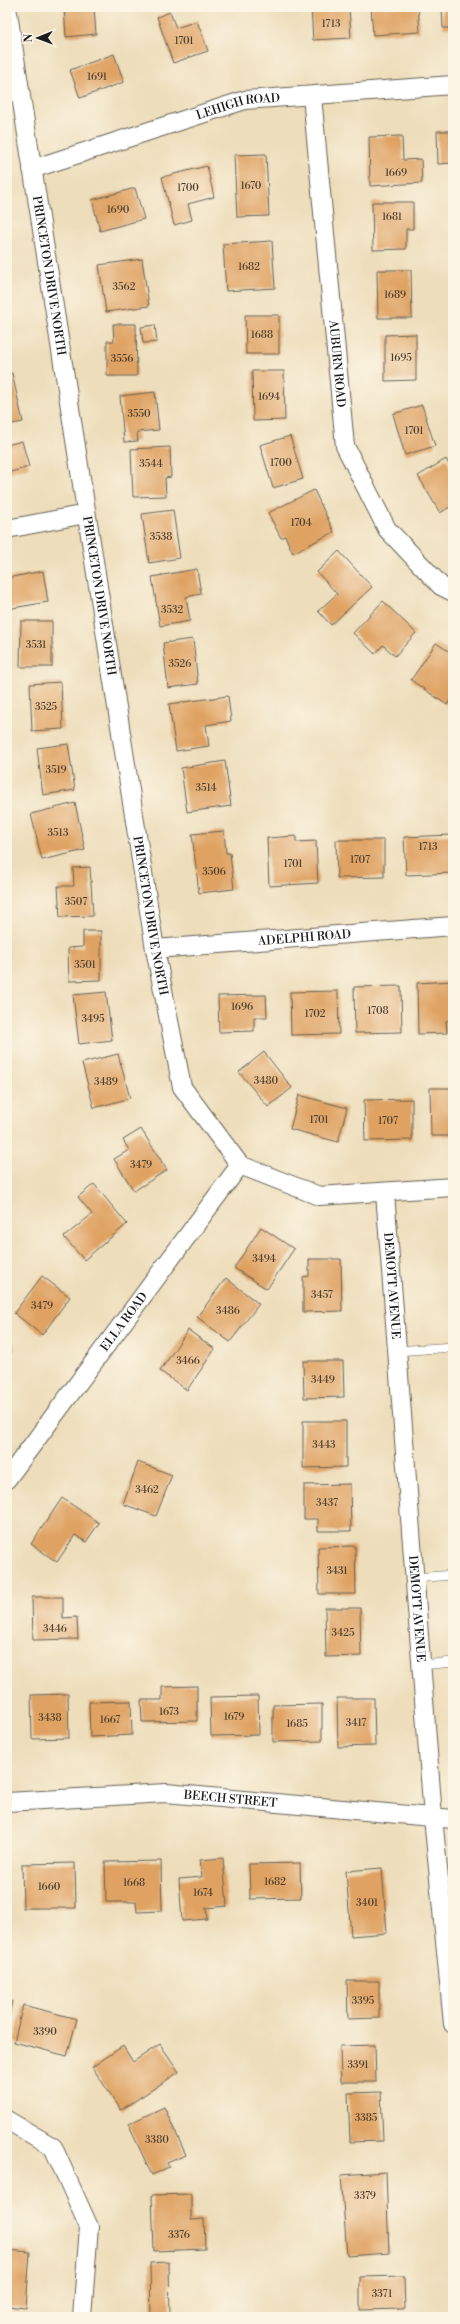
<svg xmlns="http://www.w3.org/2000/svg" width="460" height="2324" font-family="'Libre Bodoni',serif">
<style>
.building{fill:#dfa262}
.lines{fill:none;stroke-linecap:round;stroke-linejoin:round}
.service-casing{stroke:#656053;stroke-width:10}
.minor-casing{stroke:#656053;stroke-width:20}
.service{stroke:#fff;stroke-width:9}
.minor{stroke:#fff;stroke-width:18}
.labels{text-anchor:middle;stroke-width:3;stroke-linejoin:round;paint-order:stroke}
.number-label{font-size:10px;fill:#4d3e2e}
.street-label{font-size:12px;fill:#1c1c1c;stroke:#fcf5e5}
</style>
<rect width="100%" height="100%" fill="#fcf5e5"/>
<filter id="ink" filterUnits="userSpaceOnUse"><feTurbulence type="fractalNoise" baseFrequency=".025" numOctaves="2"/><feDisplacementMap in="SourceGraphic" scale="8" xChannelSelector="R" yChannelSelector="G"/><feConvolveMatrix kernelMatrix="1 2 1 2 8 2 1 2 1" color-interpolation-filters="sRGB"/></filter>
<filter id="wash" filterUnits="userSpaceOnUse"><feTurbulence type="fractalNoise" baseFrequency=".012" numOctaves="4" result="noise"/><feDisplacementMap in="SourceGraphic" scale="16" xChannelSelector="R" yChannelSelector="G"/><feGaussianBlur stdDeviation="0.9" result="paint"/><feColorMatrix in="noise" values="0 0 0 0 0 0 0 0 0 0 0 0 0 0 0 0 0 1.4 0 .05"/><feComposite in="paint" operator="in"/></filter>
<g filter="url(#wash)">
<rect width="100%" height="100%" fill="#edddba"/>
<g id="blocks">
<path class="building" d="M64 7H94L96 34 66 37Z
M311 7H349L351 38 313 40Z
M371 7H418L420 32 373 35Z
M442 7H453V28H443Z
M170 12 176 28 197 21 208 51 173 63 157 17Z
M114 54 124 82 80 98 70 70Z
M437 131H453V163L438 164Z
M402 136 403 160 421 159 422 183 370 186 369 137Z
M266 154 269 216 237 217 234 155Z
M207 166 214 197 188 204 192 220 174 225 162 177Z
M135 188 144 219 100 231 92 200Z
M372 202H413V229H406V249L373 250Z
M272 241 275 288 226 291 223 244Z
M142 259 149 306 106 312 99 265Z
M377 270H411L412 318H378Z
M245 315H279V354H246Z
M113 324H136L137 376H107V341H114Z
M155 325 157 342 143 343 141 327Z
M416 334V380L385 381V335Z
M252 371H284L285 420 253 421Z
M12 373 23 422 7 425V374Z
M155 392 159 430 137 432 138 441 124 442 120 396Z
M422 405 435 446 405 455 393 414Z
M290 436 303 479 273 488 260 445Z
M22 441 29 467 7 473V445Z
M170 447 171 477 165 478 166 496 133 497 131 449Z
M446 459 453 472V505L440 513 418 476Z
M314 490 334 532 293 553 285 536 281 538 268 513Z
M173 510 180 558 149 563 142 514Z
M339 551 372 587 331 625 318 611 337 594 317 572Z
M197 569 201 594 186 597 190 621 160 626 152 577Z
M43 571 48 602 7 609V578Z
M383 601 416 633 395 656 383 645 375 654 353 633Z
M21 621H52V667H20Z
M193 639 198 684 168 688 163 643Z
M436 643 453 654V696L447 705 411 680Z
M61 682 63 729 32 731 30 684Z
M228 696 231 721 206 725 209 746 176 751 169 704Z
M68 744 75 790 43 795 37 748Z
M225 761 231 806 187 812 181 768Z
M75 803 85 850 42 860 31 814Z
M224 831 226 853H230L234 889 199 893 192 834Z
M452 835 453 873 406 875 404 837Z
M296 836V842L316 841 318 883 269 886 267 838Z
M336 840H384V877L337 878Z
M90 867 93 916 60 917 58 886H74L73 868Z
M83 931H101V980L69 981 68 948 83 947Z
M453 981V1020L446 1021 447 1033 418 1034 417 983Z
M401 986 402 1032 355 1033 354 987Z
M338 991 339 1034 291 1035 290 992Z
M106 992 112 1040 79 1044 73 995Z
M266 995 267 1017H254V1031L219 1032 218 996Z
M264 1052 292 1088 268 1107 239 1072Z
M118 1054 130 1098 94 1108 82 1063Z
M430 1088H453V1136H431Z
M299 1095 347 1108 338 1142 290 1129Z
M412 1099V1140L365 1141 364 1100Z
M141 1129 167 1170 134 1191 114 1159 129 1150 123 1140Z
M94 1184 127 1224 84 1260 64 1237 92 1214 78 1197Z
M261 1227 294 1249 267 1289 234 1268Z
M309 1259H341L342 1311 303 1312V1277L309 1276Z
M42 1276 70 1297 42 1335 14 1313Z
M226 1278 259 1304 230 1342 197 1317Z
M188 1330 215 1349 187 1390 160 1371Z
M7 1346H10L12 1387H7Z
M303 1361H343L344 1397 304 1398Z
M303 1421H346V1467L303 1468Z
M138 1462 172 1475 156 1516 123 1504Z
M350 1484 351 1531H318V1519H304V1485Z
M62 1498 99 1523 86 1542 75 1535 57 1562 31 1544Z
M355 1546 356 1594H319L318 1547Z
M32 1597H63V1618L77 1617 78 1639 33 1640Z
M325 1608H360L361 1656 326 1657Z
M197 1686V1721L142 1722 141 1700H162V1687Z
M68 1694 69 1738 32 1739 31 1695Z
M258 1696 259 1735 211 1736 210 1697Z
M337 1698H374L375 1746 338 1747Z
M131 1701 132 1735 90 1737 89 1702Z
M322 1704V1741L273 1742V1705Z
M223 1858 227 1906 206 1908 207 1919 182 1921 179 1879 202 1877 200 1860Z
M161 1861 162 1911 137 1912 136 1902H106L105 1862Z
M75 1863 76 1908H23L22 1864Z
M300 1863 301 1898 250 1899 249 1864Z
M382 1868 387 1933 351 1936 346 1871Z
M347 1981H379V2018L348 2019Z
M7 2000 12 2001 8 2021H7Z
M23 2005 77 2019 67 2056 14 2042Z
M160 2044 179 2072 121 2110 92 2067 123 2046 133 2062Z
M375 2045 376 2082H341L340 2046Z
M381 2092 383 2141 350 2142 348 2093Z
M164 2107 186 2155 167 2163 169 2167 152 2175 128 2124Z
M386 2172 389 2253 347 2256 341 2175Z
M191 2194V2220L204 2219 205 2249 154 2251 152 2195Z
M7 2250 30 2252 26 2308 7 2306Z
M169 2262 170 2317H151L150 2263Z
M404 2276 405 2309 360 2310V2277Z"/>
</g>
</g>
<g filter="url(#ink)">
<use href="#blocks" fill-opacity="0" stroke="#656053" stroke-width="1"/>
<g class="lines">
<g class="service-casing">
<path id="service" d="M397 1351 453 1347
M415 1578 453 1575
M422 1665 453 1662"/>
</g>
<g class="minor-casing">
<g id="minor">
<path id="s1" d="M7 7 155 949 182 1087 240 1165"/>
<path id="s2" d="M312 96 345 446 387 529 441 586 453 592"/>
<path id="s3" d="M32 169 245 100 453 85"/>
<path d="M7 529 86 514"/>
<path id="s4" d="M155 949 453 926"/>
<path d="M240 1165 319 1196 453 1187"/>
<path id="s5" d="M385 1193 433 1817 453 2024"/>
<path id="s6" d="M7 1479 240 1165"/>
<path id="s7" d="M7 1802 166 1793 453 1819"/>
<path d="M7 2120 53 2147 89 2227 82 2317"/>
</g>
</g>
<use href="#service" class="service"/>
<use href="#minor" class="minor"/>
</g>
</g>
<g class="labels">
<g class="number-label">
<text x="331" y="27">1713</text>
<text x="184" y="44">1701</text>
<text x="97" y="80">1691</text>
<text x="396" y="176">1669</text>
<text x="251" y="189">1670</text>
<text x="188" y="191">1700</text>
<text x="118" y="213">1690</text>
<text x="392" y="220">1681</text>
<text x="249" y="270">1682</text>
<text x="124" y="290">3562</text>
<text x="395" y="298">1689</text>
<text x="262" y="338">1688</text>
<text x="401" y="361">1695</text>
<text x="122" y="362">3556</text>
<text x="269" y="400">1694</text>
<text x="139" y="417">3550</text>
<text x="414" y="434">1701</text>
<text x="281" y="466">1700</text>
<text x="151" y="467">3544</text>
<text x="301" y="526">1704</text>
<text x="161" y="540">3538</text>
<text x="172" y="613">3532</text>
<text x="36" y="648">3531</text>
<text x="180" y="667">3526</text>
<text x="46" y="710">3525</text>
<text x="56" y="773">3519</text>
<text x="206" y="791">3514</text>
<text x="58" y="836">3513</text>
<text x="428" y="850">1713</text>
<text x="360" y="863">1707</text>
<text x="293" y="867">1701</text>
<text x="214" y="875">3506</text>
<text x="76" y="905">3507</text>
<text x="85" y="968">3501</text>
<text x="242" y="1010">1696</text>
<text x="378" y="1014">1708</text>
<text x="315" y="1017">1702</text>
<text x="93" y="1022">3495</text>
<text x="266" y="1084">3480</text>
<text x="106" y="1085">3489</text>
<text x="319" y="1123">1701</text>
<text x="388" y="1124">1707</text>
<text x="141" y="1168">3479</text>
<text x="264" y="1262">3494</text>
<text x="322" y="1298">3457</text>
<text x="42" y="1309">3479</text>
<text x="228" y="1314">3486</text>
<text x="188" y="1364">3466</text>
<text x="323" y="1383">3449</text>
<text x="324" y="1448">3443</text>
<text x="147" y="1493">3462</text>
<text x="327" y="1506">3437</text>
<text x="337" y="1574">3431</text>
<text x="55" y="1632">3446</text>
<text x="343" y="1636">3425</text>
<text x="169" y="1715">1673</text>
<text x="234" y="1720">1679</text>
<text x="50" y="1721">3438</text>
<text x="110" y="1723">1667</text>
<text x="356" y="1726">3417</text>
<text x="297" y="1727">1685</text>
<text x="275" y="1885">1682</text>
<text x="134" y="1886">1668</text>
<text x="49" y="1890">1660</text>
<text x="203" y="1896">1674</text>
<text x="367" y="1906">3401</text>
<text x="363" y="2004">3395</text>
<text x="45" y="2035">3390</text>
<text x="358" y="2068">3391</text>
<text x="366" y="2121">3385</text>
<text x="157" y="2143">3380</text>
<text x="365" y="2199">3379</text>
<text x="179" y="2238">3376</text>
<text x="382" y="2297">3371</text>
</g>
<g class="street-label">
<text dy="4" stroke="none"><textPath href="#s3" startOffset="216">LEHIGH ROAD</textPath></text>
<text dy="4" stroke="none"><textPath href="#s1" startOffset="272">PRINCETON DRIVE NORTH</textPath></text>
<text dy="4" stroke="none"><textPath href="#s2" startOffset="269">AUBURN ROAD</textPath></text>
<text dy="4" stroke="none"><textPath href="#s1" startOffset="596">PRINCETON DRIVE NORTH</textPath></text>
<text dy="4" stroke="none"><textPath href="#s1" startOffset="920">PRINCETON DRIVE NORTH</textPath></text>
<text dy="4" stroke="none"><textPath href="#s4" startOffset="150">ADELPHI ROAD</textPath></text>
<text dy="4" stroke="none"><textPath href="#s5" startOffset="93">DEMOTT AVENUE</textPath></text>
<text dy="4" stroke="none"><textPath href="#s6" startOffset="196">ELLA ROAD</textPath></text>
<text dy="4" stroke="none"><textPath href="#s5" startOffset="417">DEMOTT AVENUE</textPath></text>
<text dy="4" stroke="none"><textPath href="#s7" startOffset="224">BEECH STREET</textPath></text>
</g>
</g>
<rect width="460" height="2324" fill="none" stroke="#fcf5e5" stroke-width="24"/>
<g transform="translate(38 38) rotate(269)" stroke="#fcf5e5" stroke-width="3" paint-order="stroke">
<path d="M0-3L7 15L0 10L-7 15Z" fill="#1c1c1c"/>
<text y="-6" font-size="11" font-weight="bold" text-anchor="middle" fill="#1c1c1c">N</text>
</g>
</svg>
